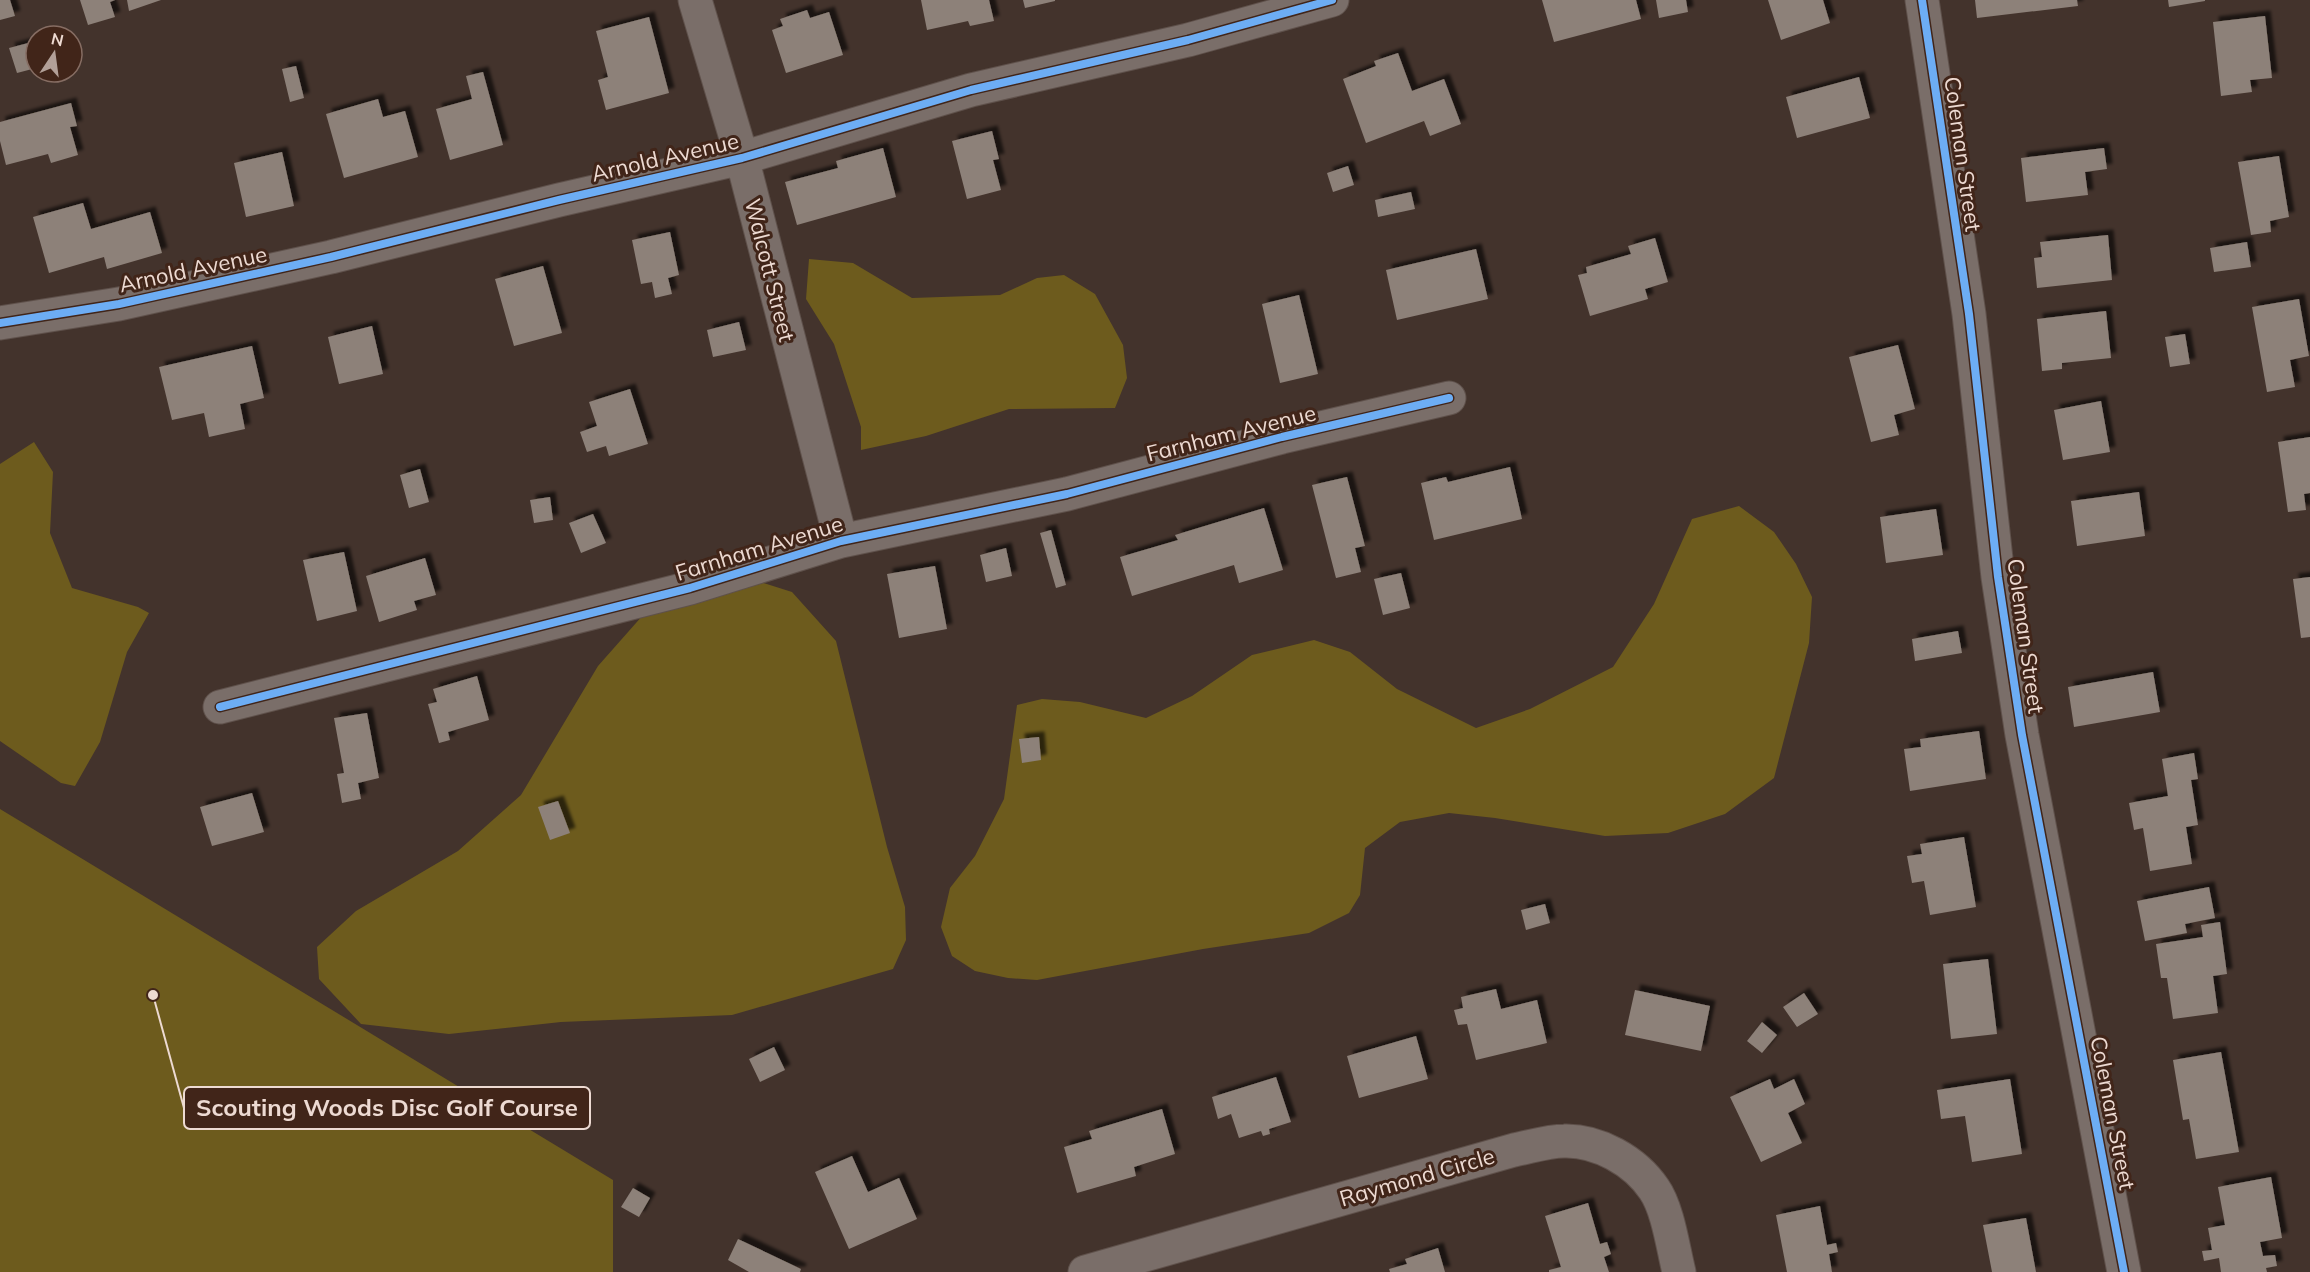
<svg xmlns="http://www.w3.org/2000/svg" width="2310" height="1272" font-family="Mulish,sans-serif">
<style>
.green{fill:#6d5b1d}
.building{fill:#8d8179;filter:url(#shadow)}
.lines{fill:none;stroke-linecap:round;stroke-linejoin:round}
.minor-casing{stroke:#5f514b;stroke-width:35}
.minor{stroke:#7a6e69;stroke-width:33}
.cycleway-casing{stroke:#412519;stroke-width:11}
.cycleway{stroke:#6dadf4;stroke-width:8}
.labels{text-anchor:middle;stroke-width:6;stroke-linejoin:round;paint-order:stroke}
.street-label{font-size:22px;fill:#eddad2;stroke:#412519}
.leader{fill:none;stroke:#eddad2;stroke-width:2}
.callout-dot{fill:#eddad2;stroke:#412519;stroke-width:2}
.callout{fill:#412519;stroke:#eddad2;stroke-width:2}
.callout-label{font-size:24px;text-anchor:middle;font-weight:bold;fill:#eddad2}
</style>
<defs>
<filter id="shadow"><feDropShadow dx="5.5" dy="-5.5" stdDeviation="1.5" flood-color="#0009"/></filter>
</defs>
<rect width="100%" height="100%" fill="#43332c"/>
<path class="green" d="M809 259 853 263 912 298 1000 295 1037 278 1064 275 1095 294 1123 345 1127 378 1115 408 1009 409 926 436 861 450V427L834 344 806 299Z
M34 442 53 472 50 533 72 588 138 607 149 613 127 652 100 742 75 786 61 783 0 741V464Z
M1739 506 1774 532 1796 564 1812 597 1809 643 1774 778 1725 814 1668 833 1605 836 1495 818 1449 813 1400 822 1365 848 1360 895 1349 913 1309 933 1203 949 1037 980 1008 978 975 971 952 956 941 927 950 888 975 856 1004 799 1017 705 1042 699 1080 702 1146 718 1192 696 1252 655 1314 640 1350 652 1397 689 1476 728 1530 709 1613 667 1654 604 1692 519Z
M729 572 792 592 836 641 887 847 905 907 906 940 893 969 732 1015 561 1022 449 1034 361 1024 319 979 317 947 356 911 458 851 521 795 598 666 651 606Z
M0 809 613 1180V1272H0Z"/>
<path class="building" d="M0 0H10L15 16 0 20Z
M80 0H115L110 2 115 17 88 25Z
M127 0H161L129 11Z
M921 0H989L994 21 970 26 968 21 927 30Z
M1023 0H1055V1L1025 8Z
M1542 0H1636L1641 19 1554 42Z
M1656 0H1686L1688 12 1659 18Z
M1768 0H1823L1830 23 1781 40Z
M1975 0H2077L2078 6 1977 18Z
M2168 0H2205V1L2169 7Z
M807 10 810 18 829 12 843 55 786 73 772 30 783 26 780 19Z
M2265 16 2272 78 2250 80 2252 92 2221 96 2213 22Z
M649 17 669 93 606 110 598 80 608 77 596 31Z
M36 41V68L17 73 9 48Z
M1398 53 1412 91 1444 79 1461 124 1430 136 1424 121 1366 143 1343 79 1376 66 1374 61Z
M296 66 304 98 290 102 282 69Z
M483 72 503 145 450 160 436 109 472 99 466 76Z
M1859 77 1870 118 1797 138 1786 97Z
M378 99 383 117 405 111 418 157 344 178 326 114Z
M71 103 77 126 70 127 78 155 51 163 48 154 6 165 0 141V122Z
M992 131 999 159 993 160 1001 190 967 199 952 141Z
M883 148 896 197 797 225 785 182 838 168 836 161Z
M2104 148 2107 169 2085 172 2088 195 2026 202 2021 158Z
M282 152 294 206 246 217 234 163Z
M2279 156 2289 217 2270 221 2271 232 2251 235 2238 162Z
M1348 166 1354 185 1333 192 1327 173Z
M1411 192 1415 209 1378 217 1375 200Z
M83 203 91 229 150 212 162 253 107 269 104 257 49 273 33 217Z
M670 232 679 275 668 278 672 294 655 298 652 282 641 284 632 240Z
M2108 235 2112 280 2037 288 2034 258 2042 257 2040 242Z
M1655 238 1668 282 1645 289 1648 299 1590 316 1578 275 1587 273 1586 267 1631 254 1628 246Z
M2247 242 2251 267 2214 272 2210 248Z
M1476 249 1488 299 1397 320 1386 270Z
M543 266 562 333 514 346 495 279Z
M1299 295 1318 374 1280 383 1262 304Z
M2299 299 2309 356 2290 360 2295 387 2267 392 2252 307Z
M2106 311 2111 358 2062 363V369L2042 371 2037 319Z
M739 322 746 350 713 357 707 330Z
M372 326 383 374 339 384 328 337Z
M2185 334 2190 364 2170 367 2165 337Z
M1898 345 1915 409 1894 415 1899 435 1871 442 1849 357Z
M252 346 264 398 240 404 245 429 209 437 204 413 172 420 159 367Z
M630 389 648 444 609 456 606 446 587 452 580 432 597 426 589 402Z
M2101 401 2110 452 2063 460 2054 410Z
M2310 437V493L2304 494 2306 510 2288 512 2278 442Z
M1510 467 1522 519 1434 540 1421 483 1446 477 1448 482Z
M420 469 429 502 409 508 400 475Z
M1347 477 1365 546 1355 548 1361 572 1336 578 1312 485Z
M2139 492 2145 536 2077 546 2071 501Z
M550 497 553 520 534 523 530 500Z
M1264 508 1283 570 1239 583 1234 565 1132 596 1120 557 1178 540 1175 535Z
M1936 509 1943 555 1886 563 1880 517Z
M593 514 606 543 581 553 569 523Z
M1051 530 1066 585 1056 588 1040 533Z
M1006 548 1012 576 986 582 980 555Z
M344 552 357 611 317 621 303 560Z
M425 558 436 595 414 601 417 610 379 622 366 576Z
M935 566 947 629 899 638 887 574Z
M1401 573 1410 608 1383 615 1374 579Z
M2310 577V637L2301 638 2293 579Z
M1958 631 1962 653 1915 661 1912 639Z
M2153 672 2160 712 2074 727 2068 687Z
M477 676 489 720 448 732 450 740 439 743 428 704 437 702 433 689Z
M367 713 379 778 358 783 361 799 342 803 337 774 344 773 334 718Z
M1979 731 1986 779 1910 791 1904 749 1921 747 1920 739Z
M1039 737 1041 760 1022 763 1019 739Z
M2194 753 2198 779 2191 780 2198 825 2186 827 2192 864 2150 871 2143 828 2134 830 2129 803 2168 796 2162 759Z
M252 793 264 832 212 846 200 807Z
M558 801 570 833 550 840 538 807Z
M1964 837 1976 907 1930 915 1924 881 1912 883 1907 856 1922 854 1920 844Z
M2209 887 2215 918 2185 924 2187 933 2145 941 2137 901Z
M1545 904 1550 923 1526 930 1521 910Z
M2220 922 2227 974 2213 976 2218 1013 2173 1019 2167 978H2161L2156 944 2203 937 2201 925Z
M1988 959 1997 1034 1951 1039 1943 964Z
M1496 989 1501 1009 1537 1000 1547 1043 1476 1060 1467 1024 1458 1025 1454 1010 1463 1008 1461 997Z
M1635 990 1710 1006 1701 1051 1625 1035Z
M1804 993 1818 1014 1797 1027 1783 1007Z
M1762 1022 1777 1035 1762 1053 1747 1041Z
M1416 1036 1428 1079 1359 1098 1347 1056Z
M774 1047 785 1070 760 1082 749 1059Z
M2221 1052 2239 1152 2196 1159 2189 1119 2183 1120 2173 1060Z
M1276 1077 1291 1122 1269 1129 1270 1134 1263 1136 1261 1131 1239 1138 1231 1114 1218 1119 1212 1097Z
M1770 1079 1774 1089 1794 1079 1805 1104 1788 1113 1802 1143 1761 1162 1730 1097Z
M2010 1079 2022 1154 1972 1162 1965 1116 1941 1119 1937 1090Z
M1162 1109 1175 1154 1134 1167 1136 1176 1077 1193 1064 1147 1092 1139 1089 1131Z
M852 1156 868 1192 899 1178 917 1219 849 1249 815 1172Z
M2271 1177 2282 1238 2260 1242 2263 1256 2275 1255 2277 1266 2266 1268 2267 1272H2221L2219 1258 2204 1261 2202 1251 2212 1250 2208 1228 2225 1225 2218 1187Z
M633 1188 650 1198 639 1217 621 1207Z
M1588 1203 1600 1244 1607 1242 1611 1254 1604 1257 1609 1272H1549V1270L1561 1267 1545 1216Z
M1820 1206 1827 1245 1836 1243 1838 1252 1829 1254 1832 1272H1787L1776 1215Z
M2026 1218 2036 1272H1992L1983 1225Z
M738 1239 801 1269 800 1272H749L728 1260Z
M1438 1248 1445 1272H1390L1389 1269 1407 1264 1405 1259Z"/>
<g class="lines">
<g class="minor-casing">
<path id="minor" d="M695 0 742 158 841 541
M1922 0 1969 314 1998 577 2022 735 2124 1272
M0 323 119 304 331 257 559 200 742 158 971 90 1188 40 1332 0
M220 707 690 588 841 541 1067 494 1282 437 1449 398
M1085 1272 1514 1150C1530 1147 1548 1141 1564 1141 1598 1140 1635 1161 1654 1189 1668 1209 1673 1248 1679 1272"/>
</g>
<use href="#minor" class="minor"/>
<g class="cycleway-casing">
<path id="cycleway" d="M1922 0 1969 314 1998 577 2022 735 2124 1272
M0 323 119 304 331 257 559 200 742 158 971 90 1188 40 1332 0
M220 707 690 588 841 541 1067 494 1282 437 1449 398"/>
</g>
<use href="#cycleway" class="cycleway"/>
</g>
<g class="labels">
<g class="street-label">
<text transform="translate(1963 154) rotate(82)" y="8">Coleman Street</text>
<text transform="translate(665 157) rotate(-13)" y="8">Arnold Avenue</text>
<text transform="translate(193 269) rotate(-12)" y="8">Arnold Avenue</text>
<text transform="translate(770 270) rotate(76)" y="8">Walcott Street</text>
<text transform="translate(1231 433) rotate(-14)" y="8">Farnham Avenue</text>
<text transform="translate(759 548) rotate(-17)" y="8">Farnham Avenue</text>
<text transform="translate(2026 636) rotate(82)" y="8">Coleman Street</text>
<text transform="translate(2113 1113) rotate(79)" y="8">Coleman Street</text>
<text transform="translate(1417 1177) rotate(-16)" y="8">Raymond Circle</text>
</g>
</g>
<path class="leader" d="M153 995L184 1108"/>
<circle class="callout-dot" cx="153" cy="995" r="6"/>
<rect class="callout" x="184" y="1087" width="406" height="42" rx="6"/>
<g class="callout-label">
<text x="387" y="1116">Scouting Woods Disc Golf Course</text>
</g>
<g transform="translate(54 54) rotate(13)"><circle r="28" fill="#412519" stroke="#866d63" stroke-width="1.5"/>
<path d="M0-4.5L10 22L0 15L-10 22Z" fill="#b2a098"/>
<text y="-9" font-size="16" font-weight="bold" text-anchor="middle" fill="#eddad2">N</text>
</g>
</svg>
